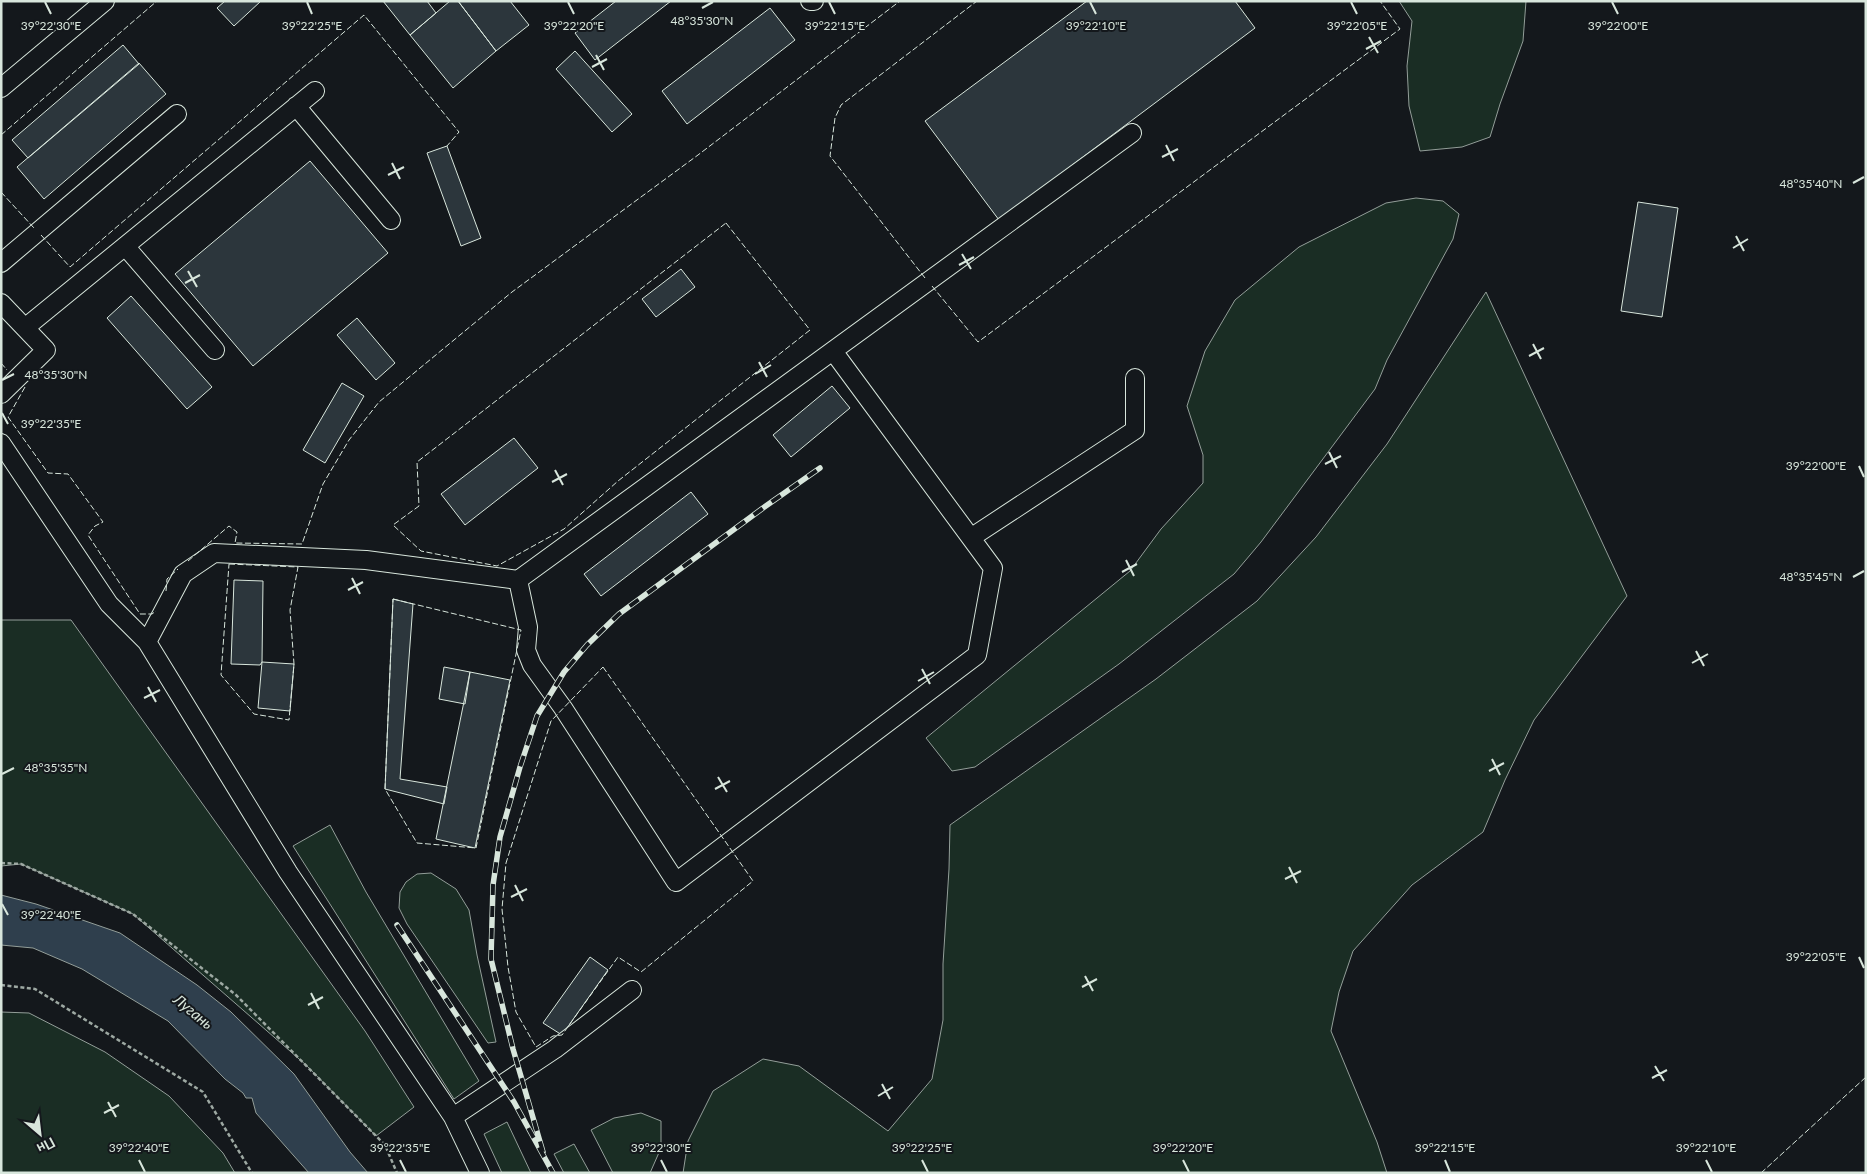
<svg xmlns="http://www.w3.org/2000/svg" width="1867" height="1174" font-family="Lato,sans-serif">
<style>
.green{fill:#1a2d24;stroke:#939e99}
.water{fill:#2f3f4d;stroke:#939e99}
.building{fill:#2c363c;stroke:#d8e6dc}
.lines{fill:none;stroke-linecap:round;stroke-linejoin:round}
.minor-casing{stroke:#d8e6dc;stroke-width:20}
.path{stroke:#9da8a2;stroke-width:2.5;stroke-dasharray:4 2.5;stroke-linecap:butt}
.minor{stroke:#14181c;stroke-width:18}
.rail-casing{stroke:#d8e6dc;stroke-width:5.5}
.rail{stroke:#14181c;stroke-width:4;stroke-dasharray:11;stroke-linecap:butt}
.fence{stroke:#d8e6dc;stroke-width:1;stroke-dasharray:6 2.5;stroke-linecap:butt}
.ticks{fill:none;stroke:#d8e6dc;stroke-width:2}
.labels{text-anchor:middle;stroke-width:4;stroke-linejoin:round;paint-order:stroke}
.water-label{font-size:15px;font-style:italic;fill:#d8e6dc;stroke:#14181c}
.ticks-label{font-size:12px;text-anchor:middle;fill:#d8e6dc;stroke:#14181c;stroke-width:4;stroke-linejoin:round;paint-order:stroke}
</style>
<rect width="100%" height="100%" fill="#14181c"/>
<path class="green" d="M1399 1H1526L1523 41 1500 104 1490 137 1462 147 1420 151 1409 106 1407 66 1412 21Z
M1416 198 1443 201 1459 214 1453 239 1387 360 1375 389 1261 542 1234 574 1119 664 975 767 952 771 926 738 1130 571 1161 529 1203 483V455L1187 406 1205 351 1235 300 1299 247 1386 203Z
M1486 292 1627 596 1534 720 1505 780 1483 832 1412 885 1353 951 1339 992 1331 1031 1377 1142 1387 1173H683L688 1141 713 1091 763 1059 799 1066 888 1131 932 1079 943 1020V964L949 869 950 825 1156 679 1257 601 1316 537 1387 444Z
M1 620H71L365 1031 414 1107 376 1136 306 1065 133 914 21 864 1 866Z
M330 825 366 892 479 1081 454 1099 293 846Z
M431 873 456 889 469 910 477 955 496 1042 488 1043 407 924 399 908 400 892 406 882 417 874Z
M1 1012 29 1013 105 1052 169 1096 223 1153 235 1173H1Z
M641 1113 661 1121V1148L650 1173H613L591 1130 614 1118Z
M507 1122 531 1173H502L484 1134Z
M574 1144 590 1173H564L554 1154Z"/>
<path class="water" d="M1 895 36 904 120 933 197 985 231 1012 294 1074 350 1152 368 1173H309L256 1113 252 1098H246L243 1093 225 1079 168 1021 82 969 33 948 1 945Z"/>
<path class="building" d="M225 1H261L234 26 217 8Z
M383 1H427L436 13 410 35Z
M450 1H458L496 51 453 88 410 35Z
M458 1H510L529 25 496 51Z
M616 1H671L595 60 575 33Z
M1087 1H1235L1255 28 999 220 925 121Z
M770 8 795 40 687 124 662 91Z
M123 45 139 64 28 158 12 140Z
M575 51 632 114 612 132 556 69Z
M139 63 166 94 44 199 17 167Z
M447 146 481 238 461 246 427 153Z
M310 161 388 253 253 366 175 274Z
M1638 202 1678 208 1662 317 1621 311Z
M681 269 695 287 656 317 642 299Z
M131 296 212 387 187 409 107 318Z
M357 318 395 363 376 380 337 335Z
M342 383 364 396 325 463 303 450Z
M832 386 850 408 791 457 773 435Z
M514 438 538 468 465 525 441 494Z
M691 492 708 514 601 596 584 574Z
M234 580 263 581 262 662 260 665 231 664Z
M393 599 413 604 400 779 447 787 444 804 385 789Z
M262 662 294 664 290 711 258 708Z
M444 667 470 672 465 704 439 699Z
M470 672 510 680 475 848 436 839Z
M590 957 608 970 562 1035 543 1023Z"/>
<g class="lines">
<g class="minor-casing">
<path id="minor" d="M810 1H814
M1 88 105 1
M296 106 391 220
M125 246 215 350
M1 263 177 114
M1 303 46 350 1 394
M26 327 315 91
M1 443 109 604 147 642 288 872 453 1117 480 1173
M972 537 1135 430V378
M518 580 528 627 526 650 532 665 563 708 676 882 977 655 993 568 833 351
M147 642 183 574 214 553 366 560 518 580 1132 133
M453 1117 555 1049 632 990"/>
</g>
<path class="path" d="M1 863 21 864 133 914 236 995 385 1145 397 1173
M1 985 35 989 203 1092 252 1173"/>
<use href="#minor" class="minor"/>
<g class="rail-casing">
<path id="rail" d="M397 925 514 1102 553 1173
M543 1152 513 1049 491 959 493 885 500 837 520 767 537 716 564 672 587 645 619 614 763 508 820 468"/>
</g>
<use href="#rail" class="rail"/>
<path class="fence" d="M1 135 157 1
M1 192 34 228
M726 223 810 330 618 481 564 529 497 566 421 551 393 525 419 506 417 462Z
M41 235 70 267 364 15 459 132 447 146
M925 278 830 156 835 118 841 105 977 1
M932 286 978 342 1400 29 1380 1
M1 363 7 370
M25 387 8 417 48 473 68 474 103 522 95 526 88 535 140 614H152L156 611
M188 561 229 526 237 532 235 543 302 544 323 484 349 440 379 402 512 292 698 155 900 1
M229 564 298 567 290 610 294 664 289 720 254 714 221 675Z
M166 591 167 579 178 569
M393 599 521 630 476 848 417 843 385 789Z
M603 667 753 881 641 972 618 957 562 1035 553 1036 536 1047 516 1012 508 967 502 909 506 863 551 721Z
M1761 1173 1866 1077"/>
</g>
<path class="ticks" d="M45 2 51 14M307 2 312 14M568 2 574 14M829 2 835 14M1090 2 1096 14M1351 2 1357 14M1612 2 1618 14M702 8 713 2M1369 37 1378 53M1366 49 1381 41M596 55 604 70M592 67 607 59M1166 145 1174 161M1162 157 1178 149M392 163 400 179M388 175 404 167M1853 183 1864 177M1736 236 1744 251M1733 248 1748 239M962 254 971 269M959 265 974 257M188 271 197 287M185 283 200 275M1533 344 1541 359M1529 356 1544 348M759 362 767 377M755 374 771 365M2 380 14 374M2 413 8 424M1329 452 1337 468M1325 464 1341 456M1859 466 1864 477M555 470 563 485M552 482 567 474M1126 560 1134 576M1122 572 1137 564M1853 577 1864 571M352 578 360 594M348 590 363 582M1696 651 1704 666M1692 663 1708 654M922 669 930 684M918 681 934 672M148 687 156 702M144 698 160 690M1492 759 1500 775M1489 771 1504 763M2 774 14 768M718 777 727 792M715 789 730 781M1289 867 1297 883M1285 879 1301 871M515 885 523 901M511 897 527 889M2 904 8 915M1859 957 1864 968M1085 976 1093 991M1082 987 1097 979M311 993 319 1009M308 1005 323 997M1655 1066 1664 1081M1652 1078 1667 1070M882 1084 890 1099M878 1096 893 1087M108 1102 116 1117M104 1113 119 1105M139 1160 145 1172M400 1160 406 1172M661 1160 667 1172M922 1160 928 1172M1183 1160 1189 1172M1445 1160 1450 1172M1706 1160 1712 1172"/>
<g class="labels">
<g class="water-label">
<text transform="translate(193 1012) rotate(39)" y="5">Лугань</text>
</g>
</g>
<g class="ticks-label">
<text x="702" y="25">48°35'30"N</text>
<text x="51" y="30">39°22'30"E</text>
<text x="312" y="30">39°22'25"E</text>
<text x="574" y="30">39°22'20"E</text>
<text x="835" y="30">39°22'15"E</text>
<text x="1096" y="30">39°22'10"E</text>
<text x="1357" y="30">39°22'05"E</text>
<text x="1618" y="30">39°22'00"E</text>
<text x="1811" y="188">48°35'40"N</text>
<text x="56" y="379">48°35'30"N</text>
<text x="51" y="428">39°22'35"E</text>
<text x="1816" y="470">39°22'00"E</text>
<text x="1811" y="581">48°35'45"N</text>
<text x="56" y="772">48°35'35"N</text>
<text x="51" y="919">39°22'40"E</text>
<text x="1816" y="961">39°22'05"E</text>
<text x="139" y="1152">39°22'40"E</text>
<text x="400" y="1152">39°22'35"E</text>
<text x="661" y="1152">39°22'30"E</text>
<text x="922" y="1152">39°22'25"E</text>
<text x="1183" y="1152">39°22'20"E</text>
<text x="1445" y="1152">39°22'15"E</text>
<text x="1706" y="1152">39°22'10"E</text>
</g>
<rect width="1867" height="1174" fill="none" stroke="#d8e6dc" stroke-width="5"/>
<g transform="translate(40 1134) rotate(152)" stroke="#14181c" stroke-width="4" paint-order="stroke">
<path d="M0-4L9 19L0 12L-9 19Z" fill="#d8e6dc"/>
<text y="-8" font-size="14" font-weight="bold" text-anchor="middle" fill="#d8e6dc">Пн</text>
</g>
</svg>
